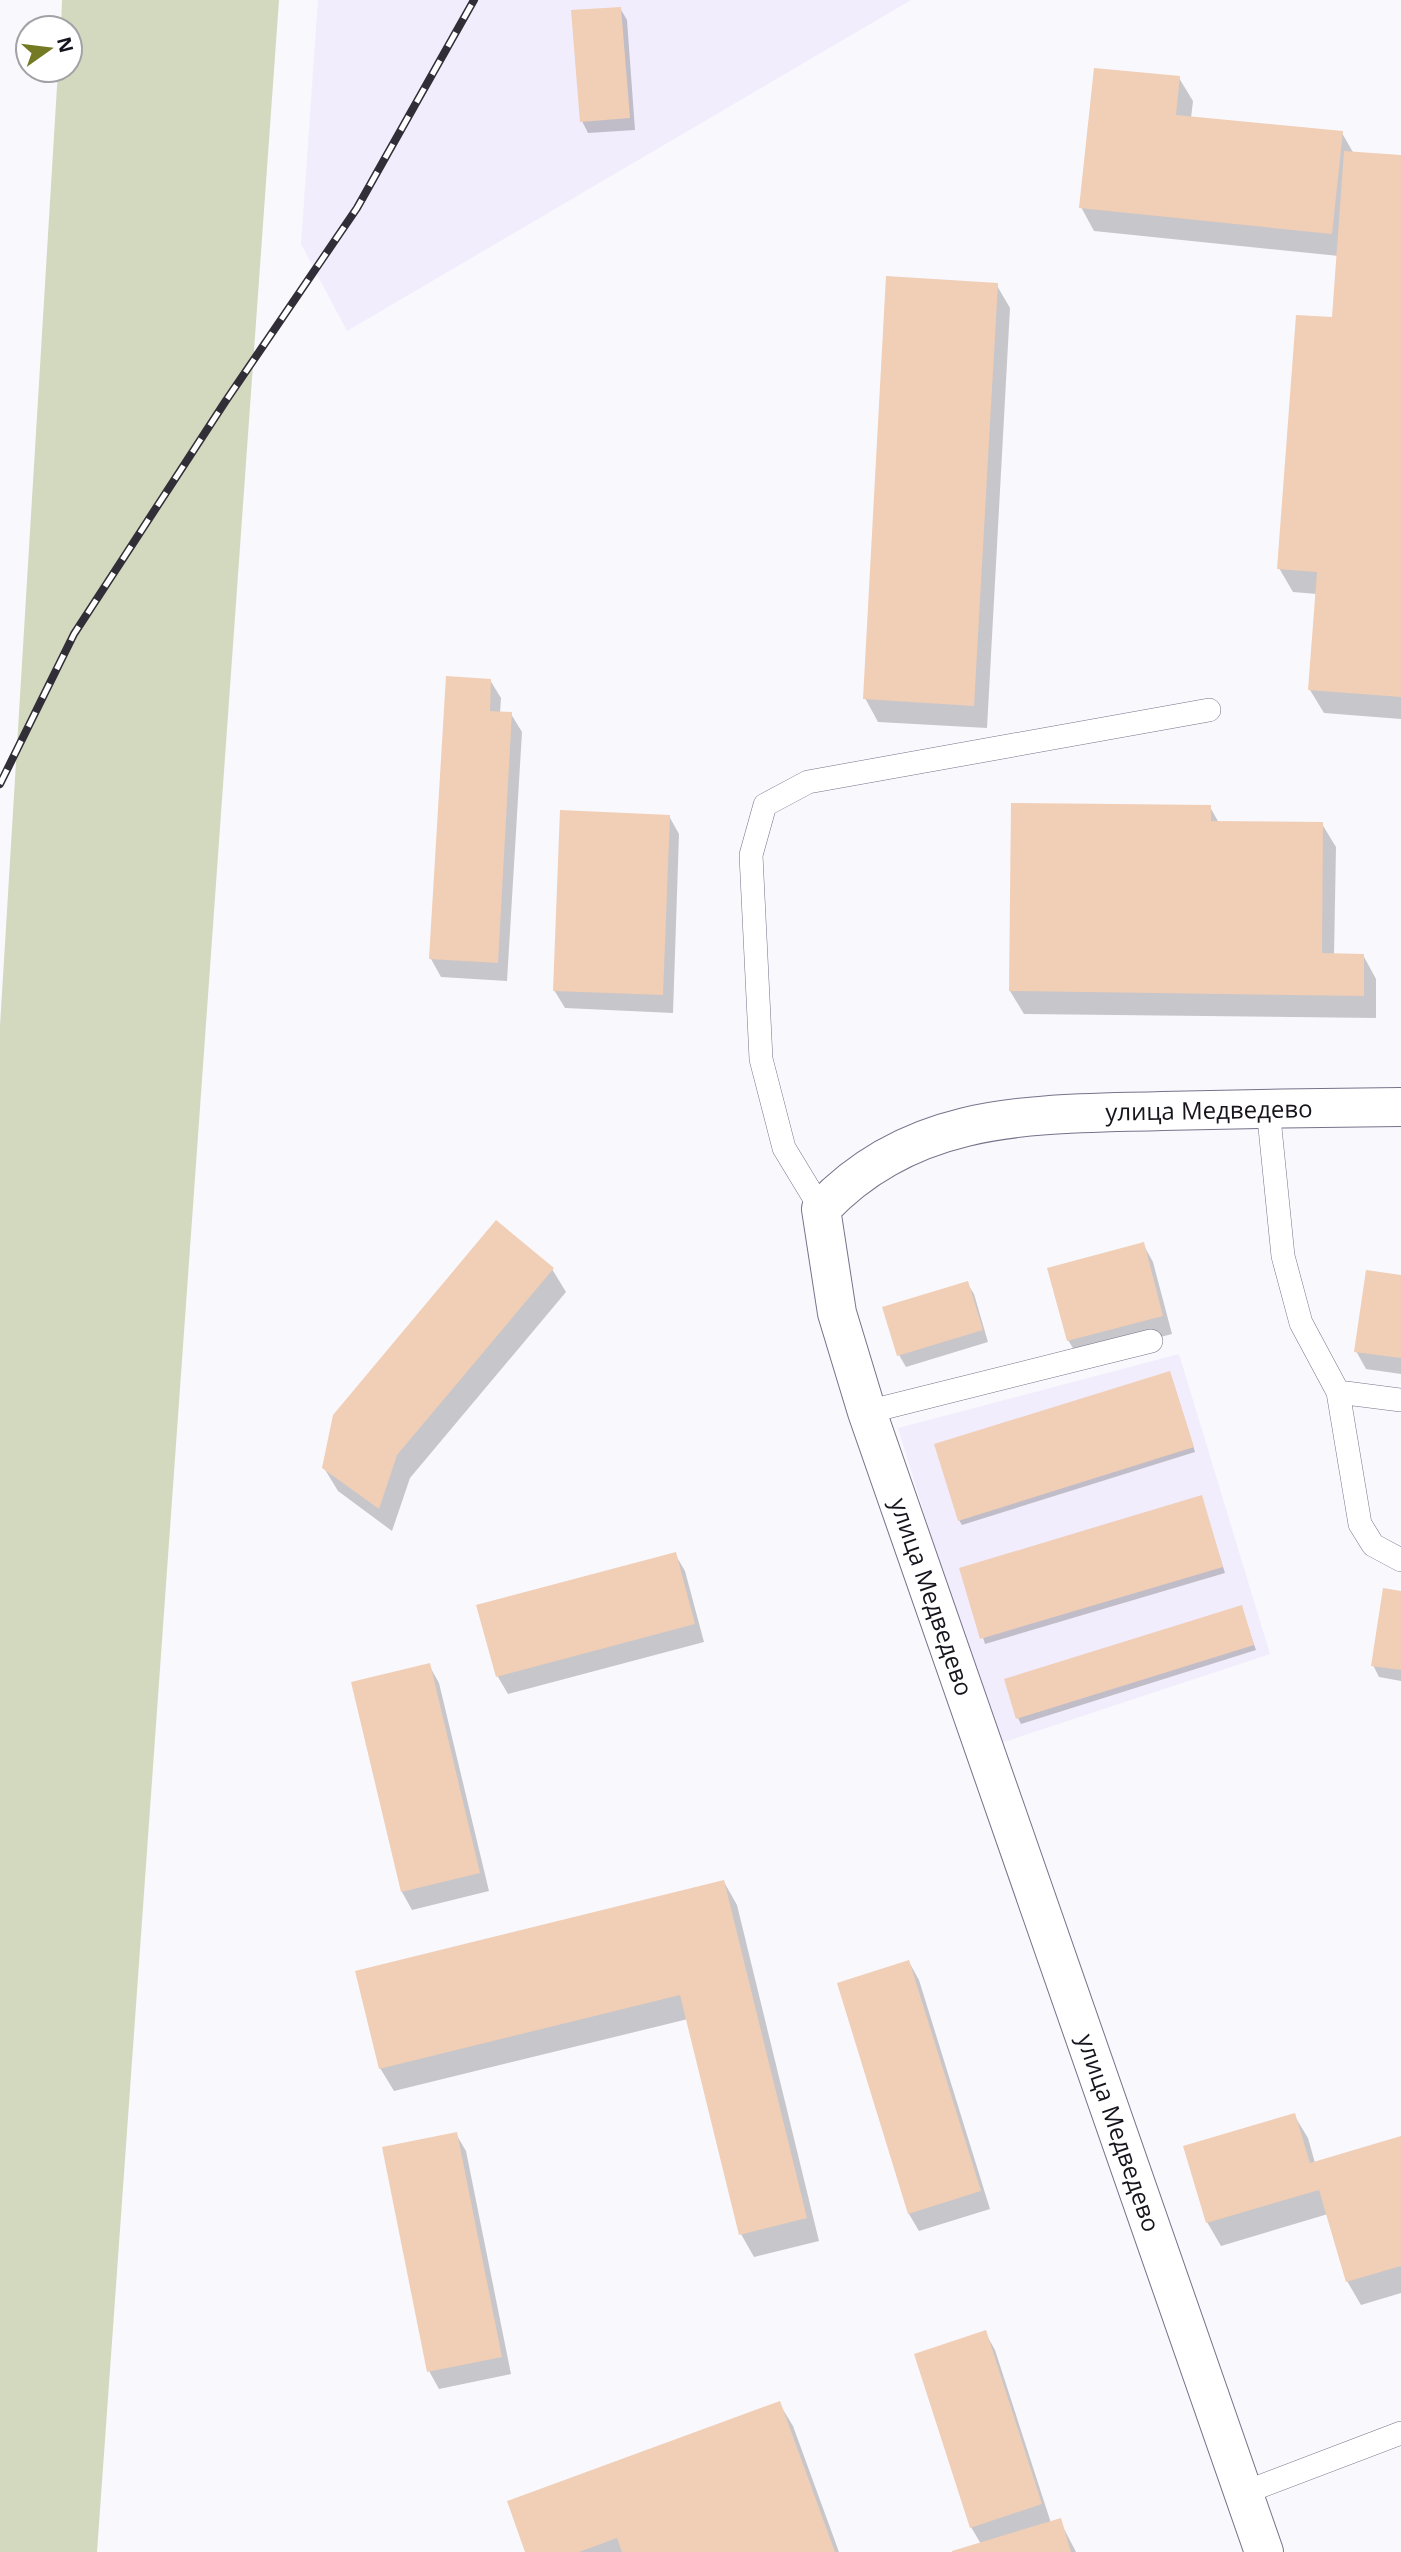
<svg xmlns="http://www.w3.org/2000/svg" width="1401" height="2552" font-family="'Open Sans',sans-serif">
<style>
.built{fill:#f1edfc}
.green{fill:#d2d9bf}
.shadow{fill:#0003}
.building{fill:#f1ceb6}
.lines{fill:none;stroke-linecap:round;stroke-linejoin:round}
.service-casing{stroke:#78718a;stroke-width:24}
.tertiary-casing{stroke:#78718a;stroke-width:40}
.service{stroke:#fff;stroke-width:23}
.tertiary{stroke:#fff;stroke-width:38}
.rail-casing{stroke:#312e37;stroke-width:8}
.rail{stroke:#fff;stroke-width:5;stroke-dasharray:16;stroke-linecap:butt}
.labels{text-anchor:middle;stroke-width:7;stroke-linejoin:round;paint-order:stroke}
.street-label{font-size:24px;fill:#17141d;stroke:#fff}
</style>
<rect width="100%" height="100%" fill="#f9f8fd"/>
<path class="built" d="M318 0H911L347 331 301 244Z
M1179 1354 1270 1654 995 1745 898 1428Z"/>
<path class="green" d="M62 0H279L97 2552H0V1026L58 70H70V28H61Z"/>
<path class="shadow" d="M620 8 627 20 635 130 588 133 582 121Z
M1179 78 1193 101 1191 118 1342 133 1354 154 1401 157V719L1324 713 1310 690 1317 594 1293 592 1279 568 1334 319 1339 256 1094 231 1081 207Z
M996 284 1010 308 987 728 878 722 865 698Z
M490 680 501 698 500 713 511 714 522 732 507 981 441 977 431 959Z
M1210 807 1219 823 1322 824 1336 847 1334 955H1363L1376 979V1018L1024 1014 1010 991Z
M669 816 679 834 673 1013 565 1008 554 990Z
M1143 1244 1153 1262 1172 1334 1079 1358 1068 1340Z
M552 1269 566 1292 410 1478 392 1531 338 1491 324 1468Z
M1401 1277V1374L1366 1369 1356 1351Z
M967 1283 974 1294 988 1342 906 1367 899 1355Z
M1172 1378 1195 1452 962 1525 959 1520Z
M1201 1497 1225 1573 985 1644 961 1569Z
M675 1554 685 1571 704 1642 508 1694 498 1677 479 1606Z
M1401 1593V1681L1379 1677 1373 1665Z
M1241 1607 1256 1650 1021 1724 1018 1718Z
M429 1665 439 1683 489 1891 412 1910 402 1892 353 1683Z
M724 1882 737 1905 819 2241 754 2257 741 2234 688 2019 394 2091 380 2068Z
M909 1962 919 1980 990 2209 919 2231 909 2214Z
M1294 2115 1308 2138 1315 2163 1401 2138V2293L1361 2305 1347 2281 1328 2214 1221 2246 1207 2222Z
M456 2134 466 2151 511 2374 439 2389 429 2371Z
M985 2332 995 2350 1051 2523 1060 2521 1076 2552H955L981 2544 971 2527Z
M779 2403 793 2426 839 2552H527Z"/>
<path class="building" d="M621 7 630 118 580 122 571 10Z
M1094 68 1180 76 1176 115 1343 131 1332 234 1079 208Z
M1344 151 1401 155V697L1308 690 1317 572 1277 569 1296 315 1332 317Z
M886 276 998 283 974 706 863 699Z
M446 676 491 679 490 711 512 712 498 963 429 959Z
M1011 803 1211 805V821L1323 822 1322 953 1364 954V996L1009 991Z
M560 810 670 815 663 995 553 991Z
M496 1220 554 1268 397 1455 379 1509 322 1468 333 1415Z
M1144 1242 1163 1316 1067 1341 1047 1268Z
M1366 1270 1401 1275V1358L1354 1352Z
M968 1281 983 1330 897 1356 882 1307Z
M1170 1371 1194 1447 958 1521 934 1444Z
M1202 1495 1223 1567 980 1639 959 1568Z
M676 1552 695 1624 496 1677 476 1605Z
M1383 1588 1401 1591V1670L1371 1666Z
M1242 1605 1254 1645 1016 1719 1004 1679Z
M430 1663 480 1873 401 1892 351 1682Z
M724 1880 807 2218 739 2235 680 1995 379 2069 355 1971Z
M909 1960 981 2191 908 2214 837 1983Z
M1295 2113 1310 2163 1401 2136V2266L1346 2282 1319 2190 1206 2223 1183 2146Z
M457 2132 502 2357 427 2372 382 2147Z
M986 2330 1042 2504 970 2528 914 2354Z
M780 2401 835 2552H622L617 2538 579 2552H525L507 2501Z
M1061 2518 1071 2552H952V2551Z"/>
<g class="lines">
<g class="service-casing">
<path id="service" d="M1268 1108 1283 1256 1301 1323 1338 1392 1360 1524 1373 1545 1401 1560
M821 1209 784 1148 761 1059 751 855 765 805 808 782 1209 710
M1338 1392 1401 1400
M867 1412 1151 1341
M1243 2493 1401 2433"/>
</g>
<g class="tertiary-casing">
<path id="tertiary" d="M1264 2552 867 1412 837 1313 821 1209C915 1109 1035 1115 1162 1111 1242 1109 1321 1108 1401 1107"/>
</g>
<use href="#service" class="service"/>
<use href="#tertiary" class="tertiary"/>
<g class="rail-casing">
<path id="rail" d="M0 784 74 634 225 402 357 208 474 0"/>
</g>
<use href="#rail" class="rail"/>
</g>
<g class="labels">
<g class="street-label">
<text transform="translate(1209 1111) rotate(-1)" y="8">улица Медведево</text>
<text transform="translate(931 1597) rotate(71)" y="8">улица Медведево</text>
<text transform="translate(1118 2133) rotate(71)" y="8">улица Медведево</text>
</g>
</g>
<g transform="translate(49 49) rotate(76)"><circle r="33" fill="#ffffff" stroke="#a2a1a5" stroke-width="2"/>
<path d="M0-5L12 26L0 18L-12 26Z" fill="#747a24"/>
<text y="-10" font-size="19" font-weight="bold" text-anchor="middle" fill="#17141d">N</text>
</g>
</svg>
